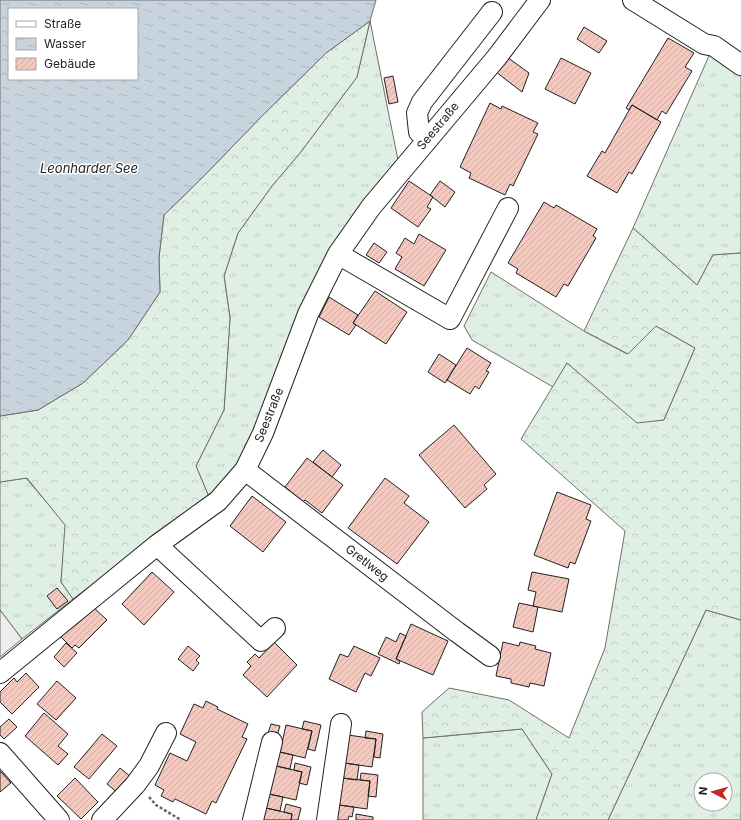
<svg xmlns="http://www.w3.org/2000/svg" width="741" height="820" font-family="Inter,sans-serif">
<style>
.grass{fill:url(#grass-tufts);stroke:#6f6f6f;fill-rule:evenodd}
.forest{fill:url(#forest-crowns);stroke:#6f6f6f}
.parking{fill:#ededed;stroke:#6f6f6f}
.water{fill:url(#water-ripples);stroke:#6f6f6f;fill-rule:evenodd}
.building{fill:url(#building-hatch);stroke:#222}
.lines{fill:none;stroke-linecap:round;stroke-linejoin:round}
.minor-casing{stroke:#222;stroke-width:22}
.path{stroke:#646464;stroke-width:2.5;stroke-dasharray:3 2;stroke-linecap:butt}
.minor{stroke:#fff;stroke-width:20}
.labels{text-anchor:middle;stroke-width:3;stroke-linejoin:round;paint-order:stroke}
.street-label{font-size:12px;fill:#222;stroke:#fff}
.water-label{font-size:13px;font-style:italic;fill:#222;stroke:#fff}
</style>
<defs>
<pattern id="grass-tufts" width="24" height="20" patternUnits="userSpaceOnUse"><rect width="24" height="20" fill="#e0efe3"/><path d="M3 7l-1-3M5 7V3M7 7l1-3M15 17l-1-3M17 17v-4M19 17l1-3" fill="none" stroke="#c0cdc2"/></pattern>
<pattern id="forest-crowns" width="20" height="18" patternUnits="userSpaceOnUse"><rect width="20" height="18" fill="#e0efe3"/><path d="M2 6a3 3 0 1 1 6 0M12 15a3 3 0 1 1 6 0" fill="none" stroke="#c0cdc2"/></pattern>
<pattern id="water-ripples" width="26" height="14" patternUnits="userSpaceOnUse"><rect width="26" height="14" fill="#c7d3dd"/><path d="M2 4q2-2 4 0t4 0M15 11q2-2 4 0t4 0" fill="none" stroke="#abb5bd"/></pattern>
<pattern id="building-hatch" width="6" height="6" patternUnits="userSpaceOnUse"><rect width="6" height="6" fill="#f3c9c0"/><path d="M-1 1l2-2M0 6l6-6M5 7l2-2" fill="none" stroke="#d0aca5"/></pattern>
</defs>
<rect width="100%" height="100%" fill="#fff"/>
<path class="grass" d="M370 21 398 160 242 459 209 497 196 466 224 410 230 318 224 276 238 233 272 186 300 153 357 77Z
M712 49 741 70V253L713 255 697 285 633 228Z
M491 272 584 331 627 354 656 326 695 348 664 420 637 424 567 363 553 387 472 340 464 326Z
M26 478 66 525 61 582 73 599 22 639 0 610V482Z
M706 610 741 620V820H608ZM701 780H725V804H701Z
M522 729 552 774 536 820H423V738Z"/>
<path class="forest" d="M370 21 357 77 300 153 272 186 238 233 224 276 230 318 224 410 196 466 209 497 73 599 61 582 65 525 27 478 0 482V416L38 410 83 383 128 340 160 292 159 257 164 215 202 178 262 116 326 53Z
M633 228 697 285 713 255 741 253V620L706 610 608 820H536L552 774 522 729 423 738 422 712 449 688 509 700 569 738 605 648 625 531 521 439 567 363 637 423 664 420 695 348 656 326 628 354 584 331Z"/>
<path class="parking" d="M0 610 22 639 0 657Z"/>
<path class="water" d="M0 0H376L370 21 326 53 262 116 202 178 164 215 159 257 160 292 128 340 83 383 38 410 0 416ZM9 9H137V79H9Z"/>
<path class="building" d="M584 27 607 41 599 53 577 39Z
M668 38 694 53 685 67 692 71 666 114 662 111 657 120 632 105 629 110 626 108Z
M507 57 529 73 522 92 496 72Z
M561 58 591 73 575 104 545 89Z
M393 76 398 102 389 104 384 78Z
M490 103 501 109 502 106 538 123 533 132 538 134 513 186 510 184 505 195 469 178 471 173 460 167Z
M632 105 661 122 632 174 629 172 617 193 587 176 602 151 605 153Z
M409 181 433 197 427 207 431 209 418 227 391 208Z
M440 181 455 192 445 207 430 195Z
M544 202 554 208 556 205 597 229 593 236 596 238 568 286 564 284 556 297 516 273 518 269 508 263Z
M419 234 446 250 424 286 395 269 402 257 396 253 405 238 414 244Z
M374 243 387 252 379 263 366 255Z
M375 291 407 312 386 344 353 323Z
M329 297 358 315 353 323 356 325 349 335 319 317Z
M467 348 491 363 486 371 489 372 479 389 475 386 470 394 447 380Z
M439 354 456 365 445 383 428 372Z
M454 425 496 474 484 485 487 489 465 508 419 455Z
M323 450 341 465 332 477 313 462Z
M307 458 343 485 322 513 305 500 303 502 285 487Z
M385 478 409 496 404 503 429 522 397 564 348 528Z
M557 492 591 505 586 519 591 521 575 564 570 562 568 568 534 555Z
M252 496 286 522 263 552 230 526Z
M152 572 174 592 144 625 122 604Z
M532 572 569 579 562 612 533 606 536 592 528 590Z
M57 588 68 601 57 609 47 596Z
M519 603 538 607 533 632 513 627Z
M92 606 107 620 79 648 75 645 72 648 61 637Z
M411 624 448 641 433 675 396 659Z
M400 633 406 636 396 659 400 661 399 664 378 654 386 637 396 642Z
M274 642 297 665 267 697 243 675 251 666 247 662 255 654 259 658Z
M503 642 519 646 520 642 536 646 535 649 551 653 544 686 530 683 529 687 511 683V679L496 676Z
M66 643 77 653 64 667 54 657Z
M188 646 200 656 196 660 199 663 193 671 178 659Z
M354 646 380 658 371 676 365 673 356 692 329 679 340 654 348 657Z
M26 673 39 687 12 714 0 702V692L14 678 17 682Z
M57 681 76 698 56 720 37 704Z
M206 701 218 707 217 709 248 724 242 737 247 739 216 803 212 801 206 814 175 799 173 802 161 796 164 790 155 785 170 753 187 761 196 742 180 734 194 704 203 708Z
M44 713 68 734 58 746 68 754 58 765 25 736Z
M9 719 17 727 4 739 0 735V727Z
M304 721 321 725 315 751 308 749 312 731 302 729Z
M271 724 280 726 276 739 267 736Z
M286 725 312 731 305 758 280 752Z
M366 731 383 734 380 758 374 757 376 739 365 738Z
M102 734 117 746 89 779 74 767Z
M348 735 376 739 372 767 344 763Z
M277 747 281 748 280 752 293 755 290 769 276 766Z
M295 763 311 767 307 785 299 783 302 772 294 770Z
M344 763 359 765 357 780 342 778Z
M276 766 302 772 296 800 269 794Z
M120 768 131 777 118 793 107 784Z
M0 771 11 783 0 792Z
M361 773 378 775 376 797 368 796 370 781 360 780Z
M75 778 98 802 81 819 57 796Z
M342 778 370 781 367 809 339 805Z
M269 794 283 797 280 811 266 808Z
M286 804 301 808 298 820H291L292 814 284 812Z
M339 805 354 807 352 817 349 816 348 820H337Z
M266 808 292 814 291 820H263Z
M356 814 373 817V820H356Z"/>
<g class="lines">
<g class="minor-casing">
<path id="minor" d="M633 0 704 44 714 46 741 65
M427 139 419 132 417 113 422 102 492 12
M338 254 450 319 508 208
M245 470 457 632 490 656
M157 545 261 641 275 628
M0 673 157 545 218 501 245 470 263 433 308 314 338 254 371 207 497 57 540 0
M0 753 59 820
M102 820 135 785 149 766 166 733
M253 820 272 742
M327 820 341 724"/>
</g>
<path class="path" d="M149 797 156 805 181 820"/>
<use href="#minor" class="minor"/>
</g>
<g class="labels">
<g class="street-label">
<text transform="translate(438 126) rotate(-50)" y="4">Seestraße</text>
<text transform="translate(269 415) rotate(-68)" y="4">Seestraße</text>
<text transform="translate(367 563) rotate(38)" y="4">Gretlweg</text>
</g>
<g class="water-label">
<text x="89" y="173">Leonharder See</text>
</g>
</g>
<rect x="8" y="8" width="130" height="72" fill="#ffffff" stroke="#a7a7a7"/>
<rect x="16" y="21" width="20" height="6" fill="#ffffff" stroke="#a7a7a7"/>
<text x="44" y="28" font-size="12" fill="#222222">Straße</text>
<rect x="16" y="38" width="20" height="12" fill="url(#water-ripples)" stroke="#a7a7a7"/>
<text x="44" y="48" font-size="12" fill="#222222">Wasser</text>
<rect x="16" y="58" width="20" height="12" fill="url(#building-hatch)" stroke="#a7a7a7"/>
<text x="44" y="68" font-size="12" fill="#222222">Gebäude</text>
<g transform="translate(713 792) rotate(276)"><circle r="19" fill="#ffffff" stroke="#a7a7a7"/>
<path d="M0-3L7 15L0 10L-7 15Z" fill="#c62828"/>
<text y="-6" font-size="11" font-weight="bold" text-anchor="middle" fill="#222222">N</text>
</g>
</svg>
